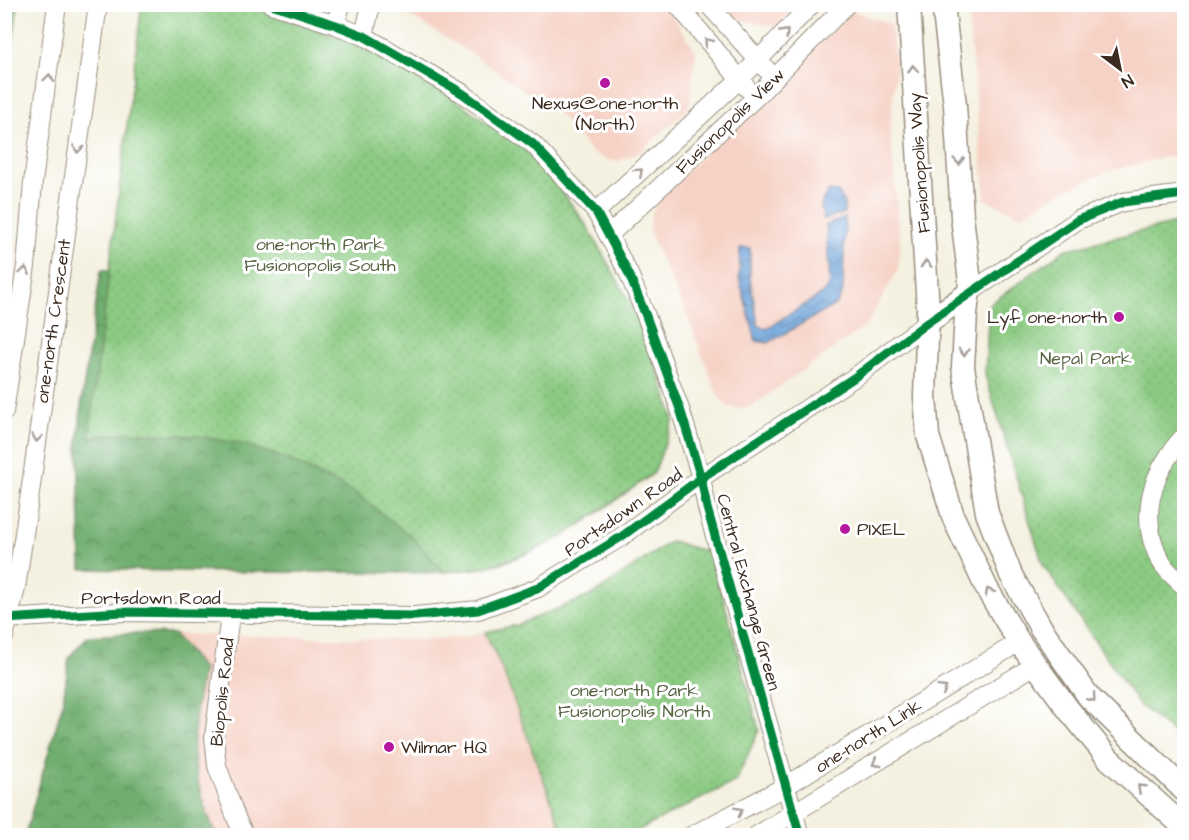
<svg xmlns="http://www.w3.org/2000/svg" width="1189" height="840" font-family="'Architects Daughter',sans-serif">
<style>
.built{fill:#f6d1c5}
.grass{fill:#8bcb82;stroke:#637a50;stroke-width:1.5}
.forest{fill:url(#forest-crowns);stroke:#566c47;stroke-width:1.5}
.park{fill:url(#park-dots);stroke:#637a50;stroke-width:1.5}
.water{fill:url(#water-waves);stroke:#53667b;stroke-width:1.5}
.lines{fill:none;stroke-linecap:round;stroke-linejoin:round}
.minor-casing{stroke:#988e7f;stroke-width:20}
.tertiary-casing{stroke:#988e7f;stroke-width:25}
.minor{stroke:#fff;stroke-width:18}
.tertiary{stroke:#fff;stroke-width:22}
.cycleway-casing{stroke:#fff;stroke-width:13}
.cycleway{stroke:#00873e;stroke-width:9}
.oneway{stroke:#a79f9a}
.poi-dot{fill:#b5179e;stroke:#fff;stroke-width:2}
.labels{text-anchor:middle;stroke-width:6;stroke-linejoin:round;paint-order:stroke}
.poi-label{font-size:18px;fill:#3b2a1e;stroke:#fff;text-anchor:start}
.street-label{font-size:18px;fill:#3b2a1e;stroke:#fff}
.park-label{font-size:18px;fill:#576241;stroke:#fff}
</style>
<defs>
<pattern id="forest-crowns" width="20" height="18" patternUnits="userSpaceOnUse" patternTransform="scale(1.5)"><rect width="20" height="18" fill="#70af70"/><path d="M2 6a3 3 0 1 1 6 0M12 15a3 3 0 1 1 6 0" fill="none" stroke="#5d8f5b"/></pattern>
<pattern id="park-dots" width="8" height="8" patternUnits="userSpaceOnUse" patternTransform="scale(1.5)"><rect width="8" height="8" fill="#8bcb82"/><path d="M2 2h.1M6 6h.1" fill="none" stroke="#79ae70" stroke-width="1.8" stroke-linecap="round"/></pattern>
<pattern id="water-waves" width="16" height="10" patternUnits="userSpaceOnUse" patternTransform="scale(1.5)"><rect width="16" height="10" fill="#6ba1d8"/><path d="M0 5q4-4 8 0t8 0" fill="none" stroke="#5983af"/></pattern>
</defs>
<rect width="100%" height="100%" fill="#fff"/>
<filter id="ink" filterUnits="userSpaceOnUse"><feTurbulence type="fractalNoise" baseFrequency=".0167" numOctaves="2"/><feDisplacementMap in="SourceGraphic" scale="12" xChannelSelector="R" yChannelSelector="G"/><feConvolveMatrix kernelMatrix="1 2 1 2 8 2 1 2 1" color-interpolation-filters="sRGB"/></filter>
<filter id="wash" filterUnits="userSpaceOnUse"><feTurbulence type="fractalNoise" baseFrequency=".008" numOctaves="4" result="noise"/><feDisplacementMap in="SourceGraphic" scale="24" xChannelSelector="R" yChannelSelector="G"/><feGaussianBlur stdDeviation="1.35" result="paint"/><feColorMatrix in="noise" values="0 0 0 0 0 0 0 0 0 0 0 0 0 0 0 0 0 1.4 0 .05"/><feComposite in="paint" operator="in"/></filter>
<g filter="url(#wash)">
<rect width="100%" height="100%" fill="#f4f1e0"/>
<path class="built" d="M398 5H664L696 51 689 108 639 153 619 161 608 160 591 152 559 114 469 52 402 11Z
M719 5H798L777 27 730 18Z
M967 5H1184V155L1160 158 1106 172 1056 195 1021 216 985 199Z
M852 11 891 24 896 69 890 130 900 243 898 270 866 326 752 406 737 409 728 406 718 397 687 315 655 246 649 228 652 212 663 195Z
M485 632 503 671 564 835 25 836 63 702 69 657 88 636 137 633 420 640 465 637Z"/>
<path class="grass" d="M5 4 18 5 5 96 4 5Z"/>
<path class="forest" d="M559 188 587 226 654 473C601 510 549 554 485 567 441 576 394 572 349 572 260 573 170 571 81 569L78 444 82 397 101 270 145 268Z
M137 633 174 634 203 669C190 738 188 770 216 835H25L63 702 69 657 88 636Z"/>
<path class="park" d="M150 4 246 5 347 40 429 81 526 150 559 188 587 226 630 302 646 336 674 419 654 473 562 537 522 555 486 567 445 572 411 536 354 492 291 461 247 445 198 436 129 432 89 438 141 11Z
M1184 221V741L1139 705 1043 565 985 375 989 305 1064 250Z
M671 541 711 553 759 730 736 781 629 835H564L503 671 485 632 517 625 592 595Z"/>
<path class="water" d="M829 191 838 192 844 203V213L824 220C820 208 819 201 829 191Z
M845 218 843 291 837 304 768 343 756 341 739 278 740 248H750V278L758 325 766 329 822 294 830 283 826 225Z"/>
</g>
<g filter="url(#ink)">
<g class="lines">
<g class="minor-casing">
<path id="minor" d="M271 4 336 25 364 36 462 93 533 144 596 212 629 274 646 316 681 412 701 478 707 508 800 836
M677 4 747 88
M708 4 767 70
M336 25 341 4
M364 36 371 4
M596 212 739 80 812 4
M609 235 755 98 847 4
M969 293 1078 220 1123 202 1184 194
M4 412 26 266 33 182 57 4
M1184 437C1176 443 1171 453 1165 462 1146 493 1143 531 1162 563 1167 572 1177 579 1184 586
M230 615 214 737 217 766 237 820 245 836
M4 619 122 612 415 616 478 610 538 588 621 537 701 478 855 377 928 322
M4 637 16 588 30 493 98 4
M691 836 786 786 1019 642
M756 836 1035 665"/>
</g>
<g class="tertiary-casing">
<path id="tertiary" d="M909 4 928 309 925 397 928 436 954 519 987 589 1019 642 1068 709 1109 759 1184 827
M943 4 955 105 962 217 970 282 966 314 963 367 987 513 1011 575 1041 628 1089 697 1184 790
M928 322 969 293"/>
</g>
<use href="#minor" class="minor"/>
<use href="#tertiary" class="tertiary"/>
<g class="cycleway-casing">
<path id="cycleway" d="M271 4 336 25 364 36 462 93 533 144 596 212 629 274 646 316 681 412 701 478 707 508 800 836
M4 619 122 612 415 616 478 610 538 588 621 537 701 478 855 377 928 322 1078 220 1123 202 1184 194"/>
</g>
<use href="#cycleway" class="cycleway"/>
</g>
<defs><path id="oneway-chevron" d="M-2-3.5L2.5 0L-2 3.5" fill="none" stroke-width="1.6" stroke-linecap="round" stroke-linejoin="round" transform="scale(1.5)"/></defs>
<g class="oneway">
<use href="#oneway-chevron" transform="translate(785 33) rotate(-46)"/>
<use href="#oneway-chevron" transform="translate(708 42) rotate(-129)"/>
<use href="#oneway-chevron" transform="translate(913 69) rotate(-93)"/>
<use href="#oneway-chevron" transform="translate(49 78) rotate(-82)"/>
<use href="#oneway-chevron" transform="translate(78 149) rotate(98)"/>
<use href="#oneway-chevron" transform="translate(959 161) rotate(86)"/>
<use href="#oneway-chevron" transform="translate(639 172) rotate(-42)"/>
<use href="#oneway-chevron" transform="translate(926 264) rotate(-93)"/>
<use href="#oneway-chevron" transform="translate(25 271) rotate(-82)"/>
<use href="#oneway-chevron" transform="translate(964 352) rotate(92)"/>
<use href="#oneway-chevron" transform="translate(37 438) rotate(98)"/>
<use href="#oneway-chevron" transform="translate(989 592) rotate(-119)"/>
<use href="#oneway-chevron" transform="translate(943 689) rotate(-32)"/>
<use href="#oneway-chevron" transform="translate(1092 698) rotate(49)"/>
<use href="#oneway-chevron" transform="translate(876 763) rotate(149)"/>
<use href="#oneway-chevron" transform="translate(1141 788) rotate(-137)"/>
<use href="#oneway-chevron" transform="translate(739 811) rotate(-27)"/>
</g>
</g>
<g class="poi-dot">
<circle cx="605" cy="83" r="6"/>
<circle cx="1119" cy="317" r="6"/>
<circle cx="845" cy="529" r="6"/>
<circle cx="389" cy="747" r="6"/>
</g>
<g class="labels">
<g class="poi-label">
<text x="605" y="109" text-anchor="middle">Nexus@one-north<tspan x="605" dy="21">(North)</tspan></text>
<text x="1107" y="323" text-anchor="end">Lyf one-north</text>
<text x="857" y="535">PIXEL</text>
<text x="401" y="753">Wilmar HQ</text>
</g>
<g class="street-label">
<text transform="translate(730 121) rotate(-44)" y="6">Fusionopolis View</text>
<text transform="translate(919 163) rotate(-94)" y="6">Fusionopolis Way</text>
<text transform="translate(53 321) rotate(-82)" y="6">one-north Crescent</text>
<text transform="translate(623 512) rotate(-35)" y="6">Portsdown Road</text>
<text transform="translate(749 592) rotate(75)" y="6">Central Exchange Green</text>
<text x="151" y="604">Portsdown Road</text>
<text transform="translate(222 692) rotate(-84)" y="6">Biopolis Road</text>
<text transform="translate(868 736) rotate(-32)" y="6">one-north Link</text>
</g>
<g class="park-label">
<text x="320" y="250">one-north Park<tspan x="320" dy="21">Fusionopolis South</tspan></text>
<text x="1086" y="364">Nepal Park</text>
<text x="634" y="696">one-north Park<tspan x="634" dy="21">Fusionopolis North</tspan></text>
</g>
</g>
<rect width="1189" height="840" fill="none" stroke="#fff" stroke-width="24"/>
<g transform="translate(1120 69) rotate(148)" stroke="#ffffff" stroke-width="4.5" paint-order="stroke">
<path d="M0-4.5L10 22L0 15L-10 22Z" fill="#3b2a1e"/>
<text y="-9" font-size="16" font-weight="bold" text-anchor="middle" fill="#3b2a1e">N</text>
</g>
</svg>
